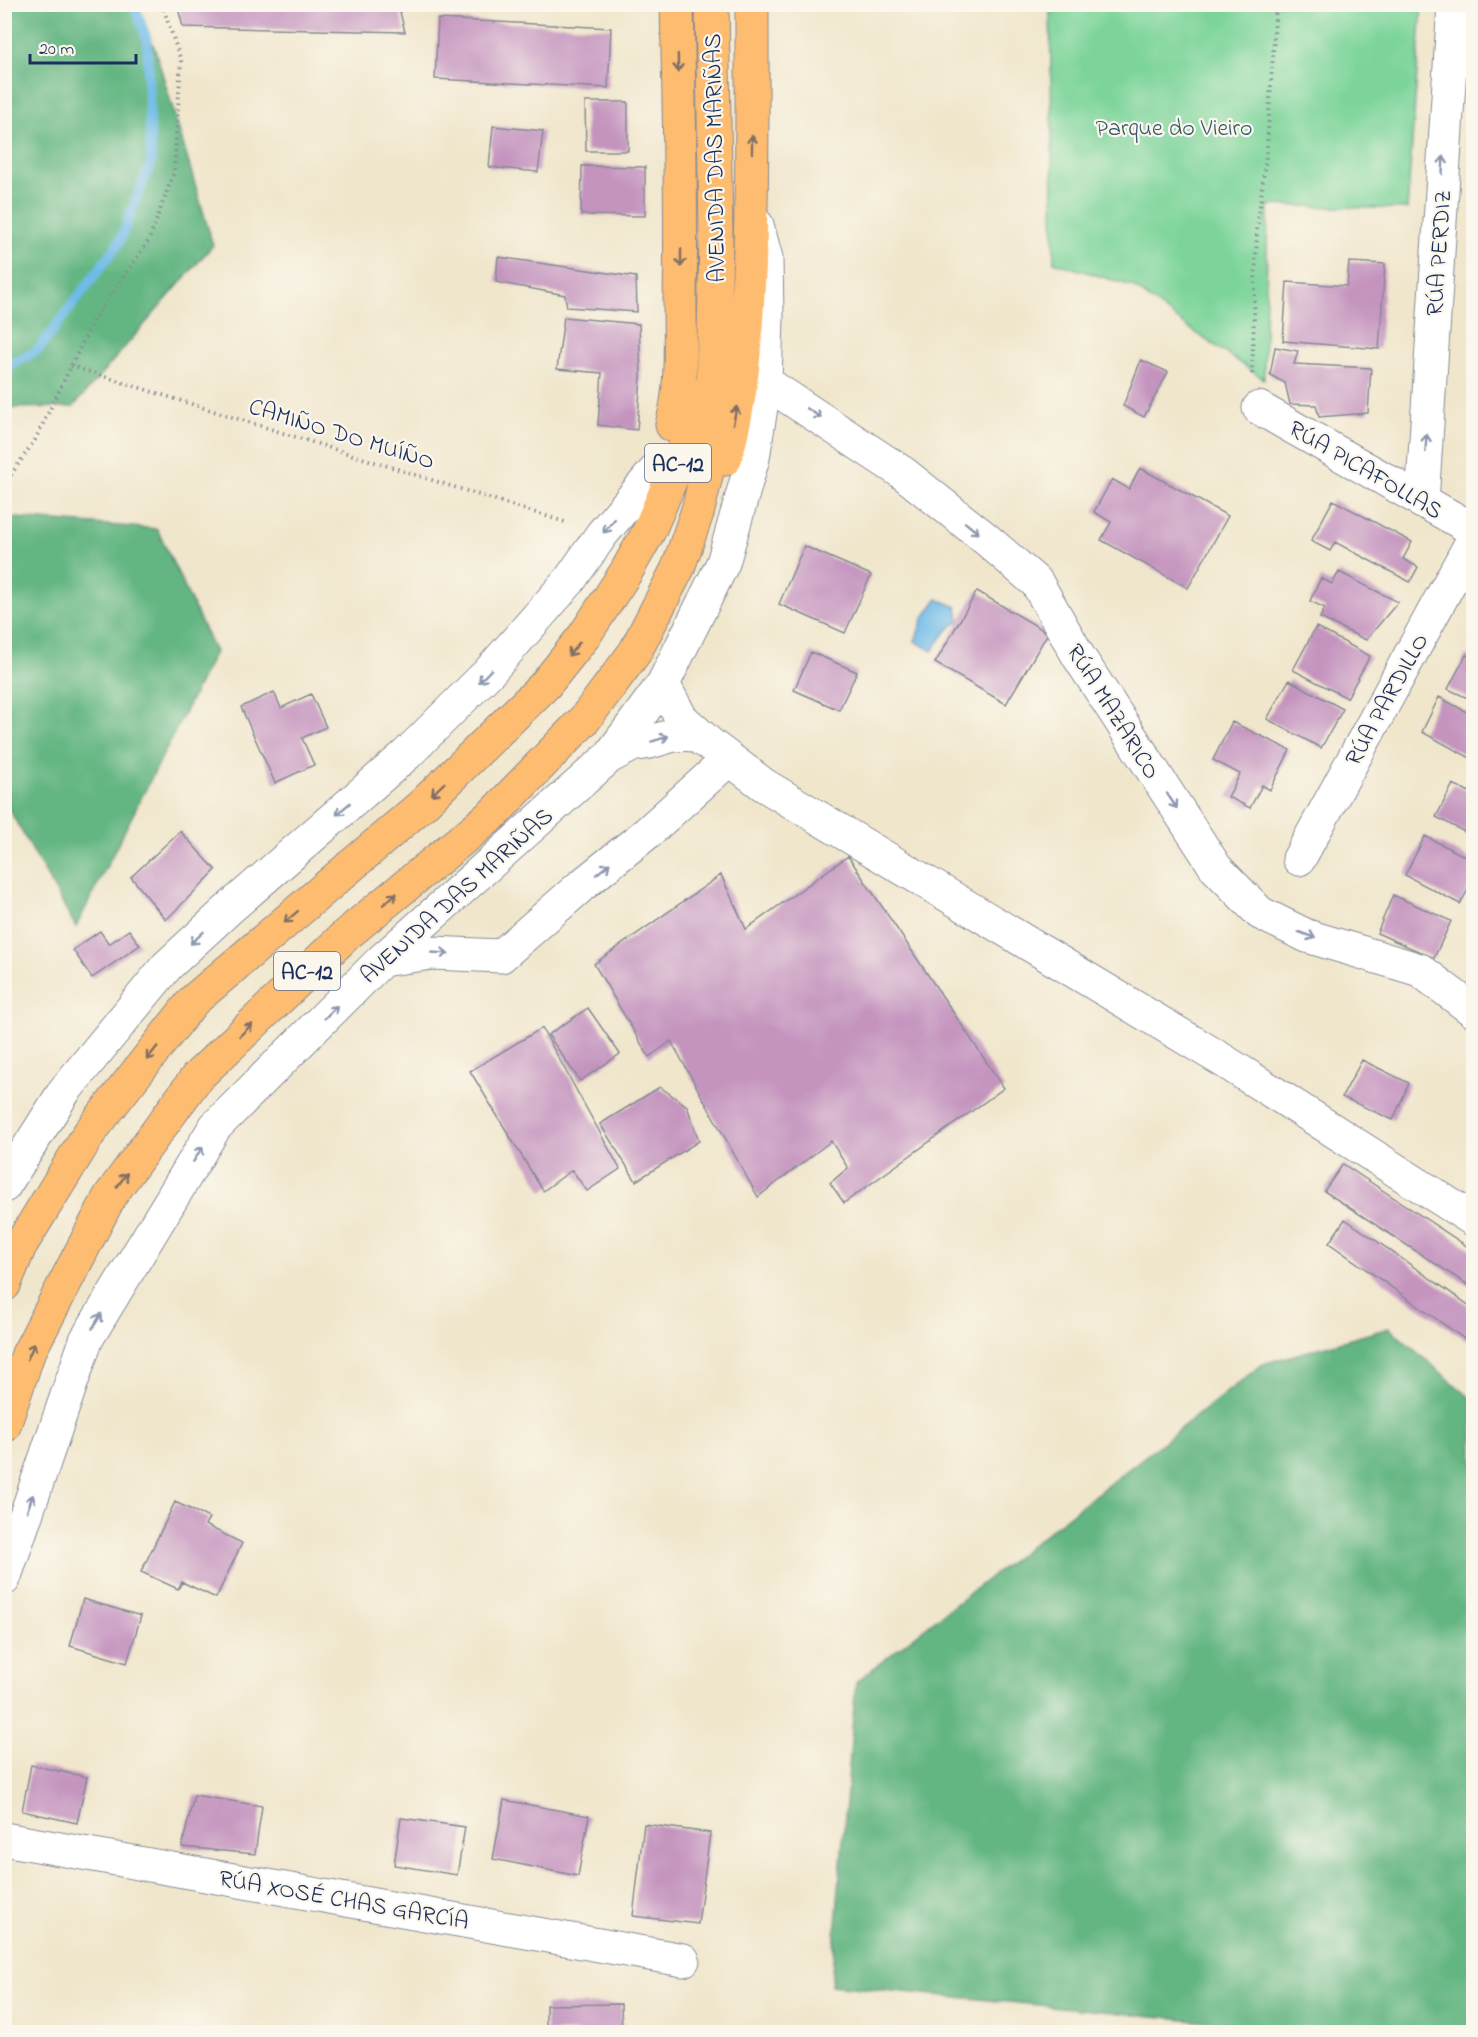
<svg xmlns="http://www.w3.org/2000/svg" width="1478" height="2037" font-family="'Indie Flower',sans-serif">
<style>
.green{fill:#7bd49a;stroke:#4b827c;stroke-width:1.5}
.forest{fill:#64b682;stroke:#407270;stroke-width:1.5}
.water{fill:#6ebbe8;stroke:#4475a3;stroke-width:1.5}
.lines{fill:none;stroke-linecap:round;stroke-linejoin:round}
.stream{stroke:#6ebbe8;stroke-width:10}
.building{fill:#c494bf}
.minor-casing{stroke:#868a95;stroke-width:35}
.highway-casing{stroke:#868a95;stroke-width:35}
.path{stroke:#868a95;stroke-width:4;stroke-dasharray:1.5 4.5;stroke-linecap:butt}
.minor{stroke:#fff;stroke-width:33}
.highway{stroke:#fdbc6f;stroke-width:33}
.oneway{stroke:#816e66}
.oneway2{stroke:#8d97ae}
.labels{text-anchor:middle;stroke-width:4.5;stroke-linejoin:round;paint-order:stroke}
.shield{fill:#fbf7ec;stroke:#5e6b89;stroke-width:1.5}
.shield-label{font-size:22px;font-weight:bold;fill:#1b2f5e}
.park-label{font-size:24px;fill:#33586d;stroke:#fbf7ec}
.street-label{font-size:24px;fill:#1b2f5e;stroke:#fbf7ec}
</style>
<rect width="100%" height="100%" fill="#fbf7ec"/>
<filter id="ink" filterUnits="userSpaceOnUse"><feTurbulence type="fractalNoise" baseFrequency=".0167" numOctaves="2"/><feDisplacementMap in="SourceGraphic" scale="12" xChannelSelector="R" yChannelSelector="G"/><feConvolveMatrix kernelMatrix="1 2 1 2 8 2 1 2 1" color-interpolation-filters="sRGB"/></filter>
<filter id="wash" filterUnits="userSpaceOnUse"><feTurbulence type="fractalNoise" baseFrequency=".008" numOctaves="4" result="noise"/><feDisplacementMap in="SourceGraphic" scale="24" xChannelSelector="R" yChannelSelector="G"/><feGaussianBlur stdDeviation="1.35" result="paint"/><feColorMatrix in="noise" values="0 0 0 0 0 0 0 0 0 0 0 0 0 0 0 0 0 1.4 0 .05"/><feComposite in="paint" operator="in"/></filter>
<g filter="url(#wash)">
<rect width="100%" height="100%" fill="#f0e6cc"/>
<path class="green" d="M1050 5H1422L1407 209 1268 205 1264 379 1189 328 1132 286 1054 262Z"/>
<path class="forest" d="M4 5H136L155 49 213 245 73 407 5 408Z
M4 517 157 529 215 652 76 927 5 802Z
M1389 1328 1473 1400V2032H1320L831 1985 856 1682 1263 1364Z"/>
<path class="water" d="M937 599 957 607 959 621 947 630 932 651 915 641 923 619Z"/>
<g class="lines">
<path class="stream" d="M4 368 38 350 119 243 151 162 147 40 134 4"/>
</g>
<g id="blocks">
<path class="building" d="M177 4H398L405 32 183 27Z
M438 19 611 28 608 88 435 79Z
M585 102H628V151H586Z
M493 126 543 131 538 172 489 167Z
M582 166 645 167V216L581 215Z
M498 257 636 277 637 312 567 307 565 295 496 282Z
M1349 262 1385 264 1379 349 1283 341 1287 282 1347 286Z
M564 317 639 324 641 377 637 430 598 425 602 373 557 369Z
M1275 347 1298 351 1294 364 1371 368 1368 413 1319 417 1316 405 1290 404 1285 383 1270 375Z
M1141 360 1168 372 1144 417 1123 406Z
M1140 468 1228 516 1188 588 1101 540 1111 522 1094 512 1112 479 1129 489Z
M1333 500 1412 542 1403 559 1418 567 1410 582 1335 542 1330 551 1311 541Z
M804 546 871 575 845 633 779 604Z
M1339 572 1398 602 1366 640 1320 618 1325 608 1310 601 1321 578 1332 584Z
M977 591 1048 633 1006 704 935 663Z
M1316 627 1370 656 1347 698 1293 670Z
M811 652 857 672 839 710 794 690Z
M1466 655 1474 659V701L1448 689Z
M1289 680 1343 709 1321 748 1267 719Z
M274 692 281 708 311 694 326 727 302 738 314 765 275 783 241 707Z
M1439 697 1474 716V760L1422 732Z
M1232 722 1290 750 1270 790 1262 785 1250 808 1228 797 1240 774 1213 760Z
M1453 784 1474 794V837L1436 817Z
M180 831 216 870 166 920 131 877Z
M1425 836 1474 861V879L1460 904 1405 875Z
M848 856 1004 1088 844 1203 830 1183 848 1168 831 1141 758 1197 671 1041 649 1057 594 964 721 875 746 929Z
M1393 895 1451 921 1434 958 1377 933Z
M129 930 140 945 92 978 73 950 100 931 109 944Z
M588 1008 620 1054 580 1081 548 1035Z
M542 1028 620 1169 587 1191 572 1170 543 1191 470 1071Z
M1362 1060 1409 1083 1393 1120 1342 1097Z
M660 1087 687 1106 699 1141 636 1181 600 1124Z
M1343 1164 1474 1251V1289L1324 1191Z
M1345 1219 1474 1309V1328L1466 1340 1329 1243Z
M175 1502 209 1518 205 1525 242 1543 216 1598 182 1582 178 1589 141 1572Z
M83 1599 141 1616 127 1663 70 1646Z
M31 1765 87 1777 77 1823 22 1811Z
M194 1795 262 1806 255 1854 182 1847Z
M504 1800 589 1816 578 1876 493 1859Z
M401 1818 465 1827 457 1875 394 1865Z
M644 1824 710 1833 698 1924 633 1916Z
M621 2004 622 2032H546V2005Z"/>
</g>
</g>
<g filter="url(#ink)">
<use href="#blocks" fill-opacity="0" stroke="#868a95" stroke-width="1.5"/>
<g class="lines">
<g class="minor-casing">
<path id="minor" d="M765 382 903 473 986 539 1037 583 1079 657 1216 868 1260 913 1307 936 1420 970 1474 1011
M1259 408 1474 530
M1422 502 1454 4
M663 684 681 718 711 745 764 785 1224 1061 1474 1220
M609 757 632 745 650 742 674 735 692 734 710 744
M1299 859 1474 538
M382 960 432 953 501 956 581 886 647 833 729 759
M4 1186 65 1090 167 966 232 906 407 754 489 672 569 581 602 534 660 465
M4 1579 86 1340 215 1127 382 960 609 757 663 684 723 563 753 458 765 382 767 317 766 258 757 225
M4 1839 683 1960"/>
</g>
<g class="highway-casing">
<path id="highway" d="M672 425C683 389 680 340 680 302 682 203 679 104 677 4
M725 459C743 399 746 336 749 274 753 184 752 94 752 4
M4 1285 20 1246 90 1132 193 1001 421 806 545 685 584 636 626 572 649 531 688 439 697 395
M4 1426 28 1354 110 1196 197 1077 347 934 493 814 584 720 635 652 678 568 698 510 710 459 713 387 716 234 712 4"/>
</g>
<path class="path" d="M71 366 568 523
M1252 374 1257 231 1267 147 1276 4
M4 485 35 440 93 321 149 240 174 172 181 61 162 4"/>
<use href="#minor" class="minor"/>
<use href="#highway" class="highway"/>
</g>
<defs><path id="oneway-shaft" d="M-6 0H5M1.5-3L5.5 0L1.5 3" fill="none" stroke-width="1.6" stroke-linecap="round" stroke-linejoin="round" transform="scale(1.5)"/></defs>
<g class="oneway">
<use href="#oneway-shaft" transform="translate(678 63) rotate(89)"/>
<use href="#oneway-shaft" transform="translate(752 144) rotate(-90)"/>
<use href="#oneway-shaft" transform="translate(681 258) rotate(90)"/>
<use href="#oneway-shaft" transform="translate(735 415) rotate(-79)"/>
<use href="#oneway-shaft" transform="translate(574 649) rotate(129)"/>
<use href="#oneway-shaft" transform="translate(438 789) rotate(136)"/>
<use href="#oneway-shaft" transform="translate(390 899) rotate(-39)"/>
<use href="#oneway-shaft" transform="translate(291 917) rotate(139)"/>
<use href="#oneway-shaft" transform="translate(246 1030) rotate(-44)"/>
<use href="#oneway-shaft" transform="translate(152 1053) rotate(128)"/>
<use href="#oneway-shaft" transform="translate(122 1180) rotate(-54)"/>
<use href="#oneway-shaft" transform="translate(31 1351) rotate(-66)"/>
</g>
<g class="oneway2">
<use href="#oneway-shaft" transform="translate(1443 165) rotate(-86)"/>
<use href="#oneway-shaft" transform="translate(814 413) rotate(34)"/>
<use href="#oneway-shaft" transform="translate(1426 443) rotate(-86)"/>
<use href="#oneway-shaft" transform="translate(609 526) rotate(130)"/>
<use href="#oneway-shaft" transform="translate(972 528) rotate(39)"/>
<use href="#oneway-shaft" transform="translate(485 676) rotate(134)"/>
<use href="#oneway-shaft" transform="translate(660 739) rotate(-17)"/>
<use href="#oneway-shaft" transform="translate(1172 801) rotate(56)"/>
<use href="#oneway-shaft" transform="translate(343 809) rotate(139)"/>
<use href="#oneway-shaft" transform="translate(603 869) rotate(-39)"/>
<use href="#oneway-shaft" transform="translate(1307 935) rotate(21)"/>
<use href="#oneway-shaft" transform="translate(197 938) rotate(137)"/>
<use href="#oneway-shaft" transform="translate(440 953) rotate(3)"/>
<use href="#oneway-shaft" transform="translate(331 1012) rotate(-45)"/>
<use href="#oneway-shaft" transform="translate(198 1154) rotate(-59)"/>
<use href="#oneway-shaft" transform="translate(97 1321) rotate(-59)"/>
<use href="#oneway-shaft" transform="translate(30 1503) rotate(-71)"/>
</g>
</g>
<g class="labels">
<g class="shield">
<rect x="645" y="444" width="66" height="38" rx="4.5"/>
<rect x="274" y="952" width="66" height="38" rx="4.5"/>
</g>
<g class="shield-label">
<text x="678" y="471">AC-12</text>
<text x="307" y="979">AC-12</text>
</g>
<g class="park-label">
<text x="1174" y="135">Parque do Vieiro</text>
</g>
<g class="street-label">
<text transform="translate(714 158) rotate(-91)" y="8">AVENIDA DAS MARIÑAS</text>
<text transform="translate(1438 253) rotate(-86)" y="8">RÚA PERDIZ</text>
<text transform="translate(342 433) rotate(17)" y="8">CAMIÑO DO MUÍÑO</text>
<text transform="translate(1366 469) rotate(30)" y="8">RÚA PICAFOLLAS</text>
<text transform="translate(1386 699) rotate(-61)" y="8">RÚA PARDILLO</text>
<text transform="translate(1114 711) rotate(58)" y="8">RÚA MAZARICO</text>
<text transform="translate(456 895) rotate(-42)" y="8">AVENIDA DAS MARIÑAS</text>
<text transform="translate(344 1899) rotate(10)" y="8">RÚA XOSÉ CHAS GARCÍA</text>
</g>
</g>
<rect width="1478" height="2037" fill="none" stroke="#fbf7ec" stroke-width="24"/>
<path d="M30 54v9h106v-9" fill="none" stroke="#1b2f5e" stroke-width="3"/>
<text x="39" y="54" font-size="18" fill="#1b2f5e" stroke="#fbf7ec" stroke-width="4.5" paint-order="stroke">20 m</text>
</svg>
